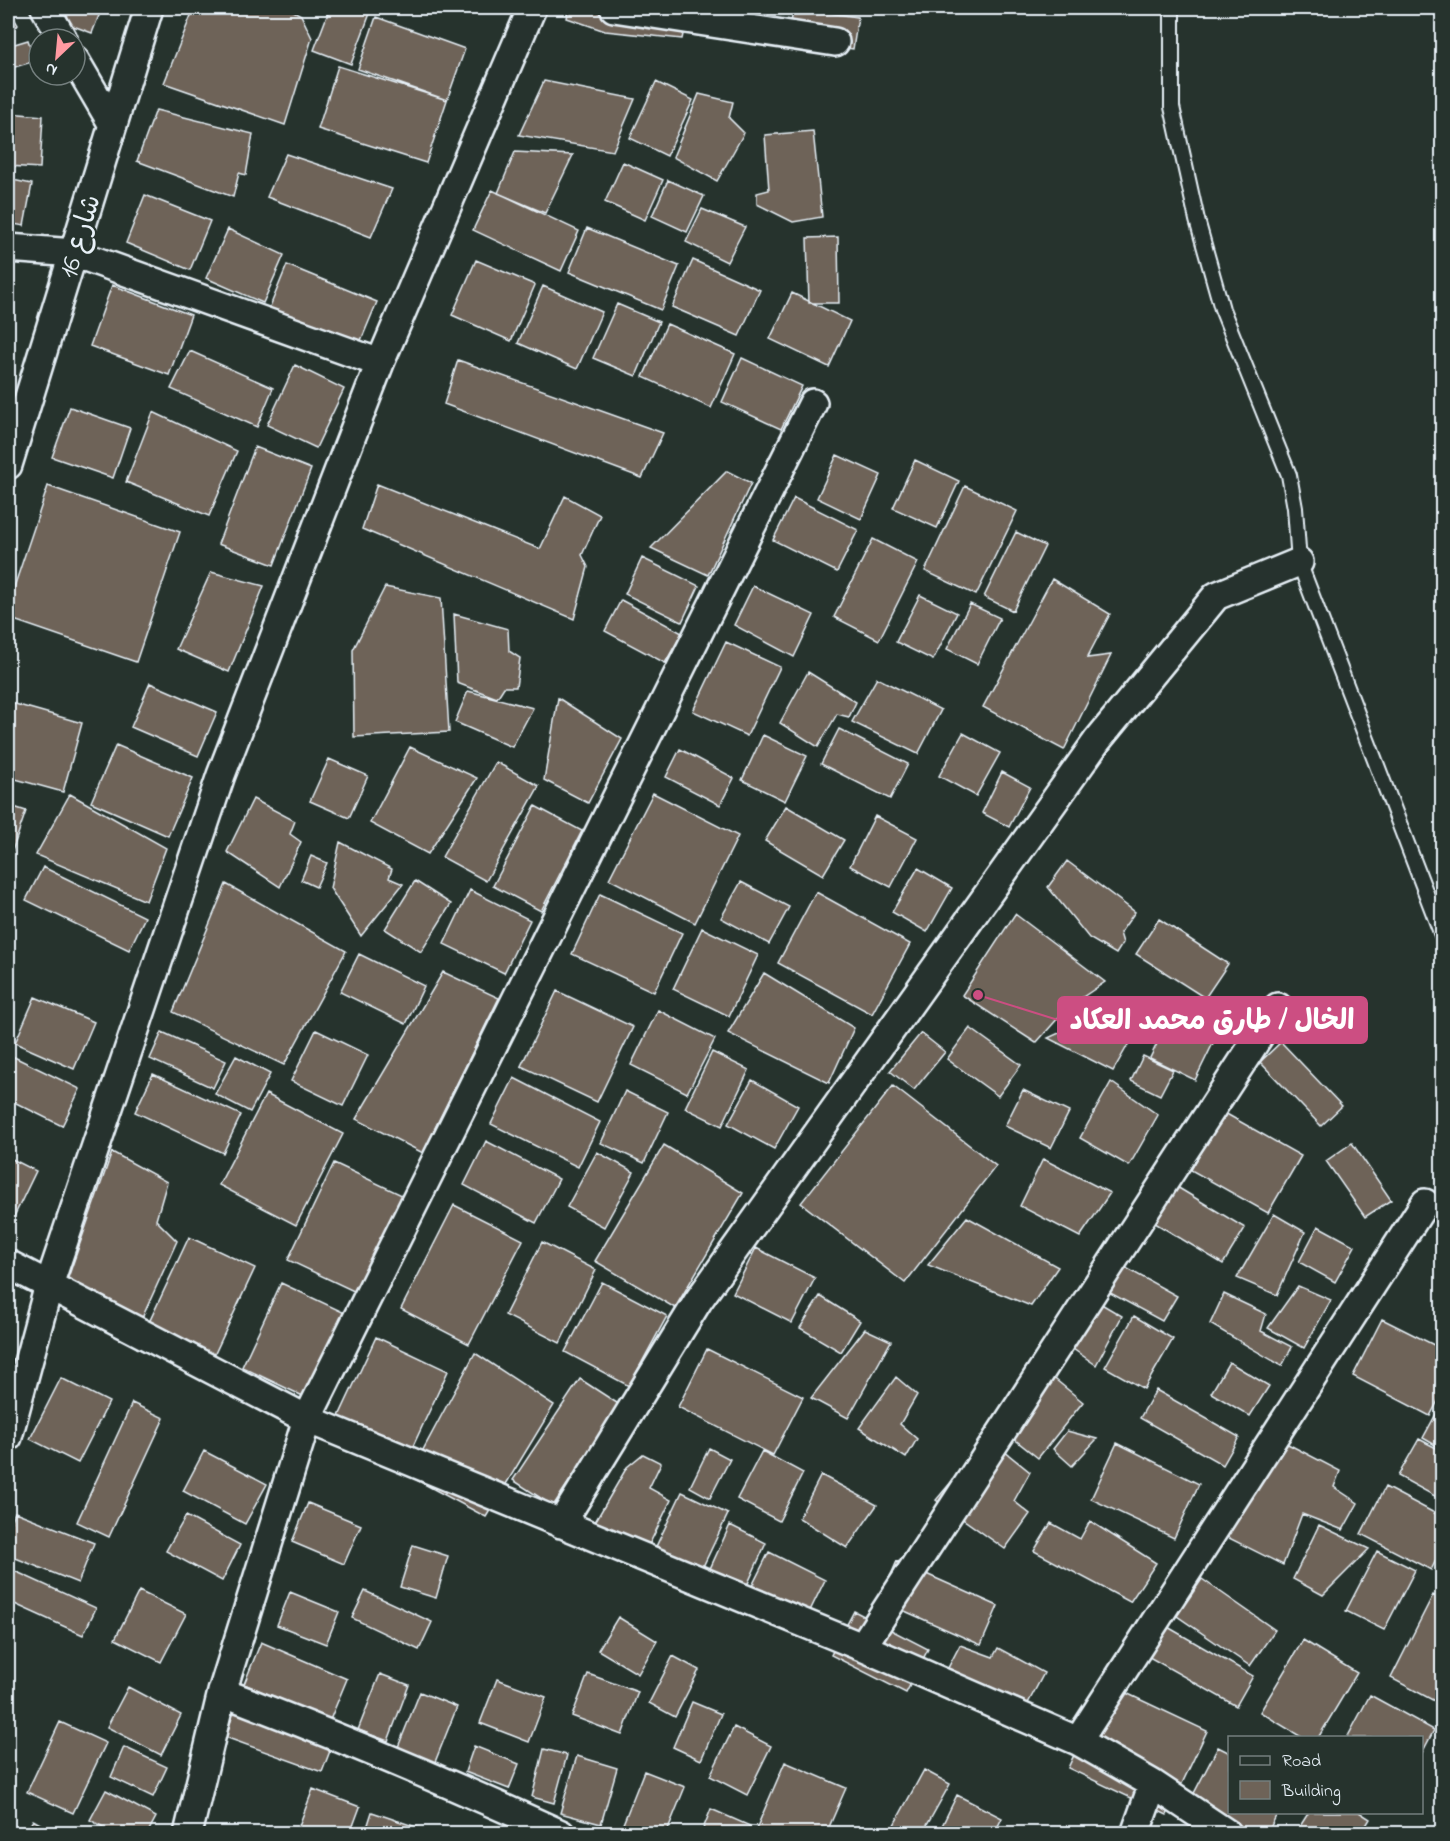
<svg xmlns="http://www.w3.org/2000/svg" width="1450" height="1841" font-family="'Indie Flower','Playpen Sans Arabic',sans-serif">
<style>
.building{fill:#6e6358;stroke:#e8f1f8;stroke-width:1.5}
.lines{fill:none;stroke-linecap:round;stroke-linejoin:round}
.service-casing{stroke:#e8f1f8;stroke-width:18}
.minor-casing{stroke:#e8f1f8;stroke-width:32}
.service{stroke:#26332d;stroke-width:14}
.minor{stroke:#26332d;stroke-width:27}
.labels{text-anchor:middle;stroke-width:4.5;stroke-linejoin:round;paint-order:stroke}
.street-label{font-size:27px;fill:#e8f1f8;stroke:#26332d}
.leader{fill:none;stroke:#cc4e82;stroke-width:2}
.callout-dot{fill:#cc4e82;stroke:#26332d;stroke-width:2}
.callout{fill:#cc4e82;stroke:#cc4e82;stroke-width:2}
.callout-label{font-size:28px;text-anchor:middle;font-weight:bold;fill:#fff}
</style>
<rect width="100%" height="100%" fill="#26332d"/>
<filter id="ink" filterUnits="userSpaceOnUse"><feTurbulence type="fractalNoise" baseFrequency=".0167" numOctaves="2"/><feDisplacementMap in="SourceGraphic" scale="12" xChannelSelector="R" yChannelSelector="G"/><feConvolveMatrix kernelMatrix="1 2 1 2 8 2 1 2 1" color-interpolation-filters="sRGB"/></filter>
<g filter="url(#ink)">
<path class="building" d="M8 8 18 25 8 32Z
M43 8H102L92 33 41 14Z
M194 8H288L301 15 312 38 285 125 164 83Z
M330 8H372L351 64 314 50Z
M569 8H689L682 39 605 31 567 18Z
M793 8 858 17 853 49 789 40Z
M376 17 465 49 447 100 358 69Z
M28 40 35 61 8 69V46Z
M338 66 447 100 426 163 318 129Z
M544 81 635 99 613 151 519 135Z
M656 82 693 100 667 156 630 138Z
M699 94 733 102 729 118 744 133 717 181 673 157Z
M156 110 253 134 246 175 239 173 233 197 137 161Z
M8 113 43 116 40 168 8 166Z
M813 131 822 217 793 222 757 204V193L769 190 765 135Z
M515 152 573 155 545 213 498 193Z
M286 154 392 189 371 237 267 197Z
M623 162 663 180 645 220 605 202Z
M8 179 32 184 24 226 8 223Z
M668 180 704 196 687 232 652 216Z
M492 190 579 231 561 271 473 230Z
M145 195 210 221 190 270 126 243Z
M702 209 745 227 727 262 686 242Z
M587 228 679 266 661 310 569 272Z
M228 229 284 255 263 303 206 278Z
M838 237 839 303H809L807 238Z
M476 260 535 285 511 341 452 315Z
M693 260 760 290 739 336 672 307Z
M287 265 377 302 357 350 267 314Z
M112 285 191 315 169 375 90 346Z
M543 286 602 312 577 369 518 343Z
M792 293 850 321 829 367 770 339Z
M617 304 659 322 636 376 593 358Z
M667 324 735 354 711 408 643 377Z
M190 351 273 388 257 427 171 389Z
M742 358 802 386 781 429 722 402Z
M458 360 663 433 642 478 444 404Z
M295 365 344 389 316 448 267 425Z
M70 407 130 428 113 478 52 457Z
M153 412 237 451 209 516 126 482Z
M255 447 311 469 274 565 218 544Z
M837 455 881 475 861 519 817 498Z
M915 460 959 481 937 528 893 508Z
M727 471 751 483 708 575 651 548Z
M377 484 540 549 565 496 600 515 582 555 588 567 574 619 362 529Z
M48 486 180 532 136 662 8 618V605Z
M965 486 1017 511 976 595 925 571Z
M794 498 858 530 837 572 773 540Z
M1016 532 1045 546 1013 611 984 597Z
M873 539 918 562 879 640 834 617Z
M642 558 699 586 682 622 625 594Z
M211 572 264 586 229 672 176 649Z
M1052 579 1110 614 1087 658 1111 655 1064 750 983 707Z
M753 586 814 615 794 657 734 625Z
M385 587 441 598 449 732 354 737 353 650Z
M920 595 957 613 933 660 896 642Z
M621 600 682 633 665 663 605 631Z
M970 604 1000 618 977 664 947 649Z
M454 614 508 629 509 651 520 658 516 687H504L497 698 457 683Z
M726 642 780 667 747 736 693 711Z
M808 672 856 702 849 717 837 714 818 747 780 723Z
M877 678 941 710 918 754 852 722Z
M150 683 217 712 198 756 131 727Z
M468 691 533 708 512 747 455 722Z
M558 698 622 739 588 803 544 780Z
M8 702 82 723 63 792 8 777Z
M839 729 908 764 890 799 821 764Z
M963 733 1000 753 976 796 939 776Z
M763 735 807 756 785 801 742 780Z
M116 745 193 778 168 836 91 802Z
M410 747 477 778 428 854 370 823Z
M680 749 734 778 720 805 666 777Z
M329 759 368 776 349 818 310 801Z
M496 762 539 786 486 881 442 857Z
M1002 772 1030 787 1009 827 982 813Z
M653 793 738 836 695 923 609 879Z
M70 794 166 848 146 901 36 855Z
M253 799 295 821 290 834 301 842 280 887 227 852Z
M8 805 26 811 8 863Z
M535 806 582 831 541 911 493 886Z
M786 806 844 840 823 875 765 841Z
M875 816 917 838 891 887 850 866Z
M340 842 392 869 389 878 403 884 361 936 330 888Z
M311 856 327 863 316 887 301 880Z
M1067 861 1135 912 1120 933 1123 943 1116 954 1089 938 1048 887Z
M43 867 145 917 129 950 26 900Z
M918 868 952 888 927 932 892 912Z
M415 881 451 904 421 952 385 929Z
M741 882 789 907 769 944 721 918Z
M226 884 346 951 284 1065 173 1012Z
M470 890 530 920 504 973 444 944Z
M816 892 910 944 872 1014 778 963Z
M600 894 682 933 654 992 572 954Z
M1015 914 1105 982 1068 1007 1036 1043 962 995Z
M1159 919 1228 964 1205 998 1136 954Z
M702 928 758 955 729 1016 673 989Z
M359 954 424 986 406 1024 340 992Z
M443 972 499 998 423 1153 356 1119Z
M764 973 854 1028 829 1083 728 1033Z
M557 991 633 1027 597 1102 521 1066Z
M35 997 94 1022 74 1069 15 1043Z
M658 1010 715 1039 687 1093 631 1065Z
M1172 1013 1217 1035 1195 1080 1150 1058Z
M1101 1014 1133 1036 1113 1071 1048 1038Z
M970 1028 1021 1065 998 1096 947 1059Z
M316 1030 368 1055 343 1106 291 1081Z
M162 1032 226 1061 213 1088 150 1059Z
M921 1033 945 1052 914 1090 890 1071Z
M1281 1042 1342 1106 1321 1126 1260 1062Z
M712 1052 749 1070 722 1126 685 1108Z
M10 1055 80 1089 62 1126 8 1099V1060Z
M236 1056 270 1074 250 1112 215 1094Z
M1143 1056 1173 1070 1160 1095 1131 1081Z
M153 1074 241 1115 223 1153 135 1112Z
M514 1078 600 1122 578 1167 491 1124Z
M752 1080 798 1106 774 1149 728 1124Z
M1111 1082 1158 1115 1129 1166 1080 1138Z
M893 1086 996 1166 905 1283 801 1203Z
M1023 1090 1069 1112 1051 1148 1005 1126Z
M625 1091 668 1112 644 1163 601 1143Z
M266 1094 343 1134 296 1225 219 1185Z
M1223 1112 1301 1156 1268 1213 1191 1170Z
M486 1141 559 1179 536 1223 464 1185Z
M1352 1143 1391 1200 1365 1217 1326 1161Z
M664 1145 743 1193 675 1308 595 1261Z
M112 1152 167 1182 156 1220 177 1241 138 1327 63 1292Z
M597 1152 634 1172 604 1227 567 1207Z
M8 1157 36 1171 8 1229Z
M1043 1159 1110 1193 1080 1237 1020 1206Z
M334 1163 404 1196 358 1293 288 1260Z
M1177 1187 1245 1228 1223 1264 1155 1223Z
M454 1205 523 1240 469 1344 401 1309Z
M1274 1214 1305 1232 1277 1295 1237 1278Z
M967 1217 1058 1267 1031 1306 928 1265Z
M1318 1226 1355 1246 1335 1282 1299 1262Z
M189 1237 255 1268 203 1379 137 1348Z
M542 1242 596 1270 560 1343 505 1315Z
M756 1248 815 1278 792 1323 733 1293Z
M1115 1262 1177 1296 1162 1321 1101 1288Z
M602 1282 667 1316 629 1386 565 1352Z
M281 1283 347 1314 307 1398 242 1367Z
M1298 1286 1331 1300 1304 1348 1268 1328Z
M1224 1294 1266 1314 1261 1331 1292 1347 1282 1366 1210 1324Z
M820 1296 860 1321 841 1352 800 1328Z
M1093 1299 1122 1316 1096 1365 1063 1342Z
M1134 1316 1173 1339 1144 1389 1105 1367Z
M1382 1319 1442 1349V1399H1439L1430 1416 1353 1376Z
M865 1329 891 1341 848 1418 811 1398Z
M376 1337 448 1371 406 1461 334 1427Z
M707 1349 803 1397 773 1455 678 1407Z
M475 1353 554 1405 486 1517 409 1476Z
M1229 1362 1269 1386 1250 1416 1211 1393Z
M1045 1371 1083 1402 1038 1458 999 1427Z
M896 1377 917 1395 900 1424 917 1439 906 1458 859 1428Z
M61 1378 109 1402 78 1463 30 1439Z
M580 1379 620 1405 553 1506 513 1480Z
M1156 1390 1239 1437 1223 1465 1140 1418Z
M132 1403 164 1418 109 1537 77 1522Z
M1441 1405 1442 1406V1449L1423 1438Z
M1067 1431 1097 1439 1072 1466 1053 1449Z
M988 1438 1030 1472 1014 1501 1030 1514 1005 1549 936 1500Z
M1419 1439 1442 1451V1500L1398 1476Z
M1284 1442 1340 1471 1334 1487 1358 1503 1343 1530 1302 1514 1283 1565 1225 1536Z
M1117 1443 1199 1484 1174 1538 1091 1499Z
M709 1448 730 1459 710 1498 690 1487Z
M204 1451 267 1484 245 1524 183 1491Z
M762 1451 803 1473 779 1521 737 1499Z
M643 1454 661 1463 649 1488 671 1500 648 1547 595 1522 627 1467Z
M821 1475 877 1505 847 1548 799 1518Z
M1385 1487 1442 1517V1548L1431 1570 1361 1534Z
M682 1492 728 1514 698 1577 652 1555Z
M308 1503 361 1525 344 1564 292 1542Z
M15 1512 94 1543 78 1583 8 1555V1533Z
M186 1516 240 1545 222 1581 166 1551Z
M1090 1521 1156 1563 1130 1602 1034 1551 1051 1523 1080 1539Z
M730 1525 766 1543 740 1601 703 1584Z
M1319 1525 1369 1549 1323 1595 1293 1579Z
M413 1545 448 1556 436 1598 400 1587Z
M1377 1551 1415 1570 1384 1630 1346 1611Z
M769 1552 825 1580 802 1627 746 1598Z
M897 1561 998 1606 981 1645 880 1600Z
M8 1568 96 1608 83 1635 8 1601Z
M1202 1579 1275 1630 1250 1666 1177 1616Z
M139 1591 186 1614 161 1662 115 1639Z
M365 1591 432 1622 419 1650 352 1618Z
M290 1592 339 1612 326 1644 277 1625Z
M1433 1595 1442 1600V1705L1391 1678Z
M854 1611 928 1649 906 1693 831 1655Z
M618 1617 657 1641 638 1674 598 1650Z
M1159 1622 1253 1676 1236 1706 1142 1653Z
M1303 1640 1357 1673 1318 1738H1303L1260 1712Z
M261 1642 347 1679 330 1720 244 1684Z
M960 1645 993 1657 998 1648 1044 1673 1026 1707 948 1668Z
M673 1656 699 1670 675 1717 649 1703Z
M380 1674 409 1685 388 1741 358 1730Z
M588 1674 638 1692 622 1735 572 1716Z
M497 1679 546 1697 529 1742 480 1723Z
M1107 1684 1207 1731 1167 1815 1068 1768Z
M128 1687 181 1715 161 1755 107 1727Z
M420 1692 457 1707 433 1767 396 1752Z
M1370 1695 1434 1730 1422 1753V1738H1347Z
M239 1699 336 1735 322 1772 225 1737Z
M692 1702 721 1714 701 1760 673 1747Z
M60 1722 106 1743 73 1813 27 1792Z
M734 1727 771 1746 747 1795 710 1776Z
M474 1746 519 1764 509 1789 465 1772Z
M124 1747 167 1767 153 1797 111 1777Z
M1218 1747 1230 1753V1812H1278L1267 1834H1256L1190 1801Z
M544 1749 567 1755 554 1803 532 1797Z
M577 1756 617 1768 601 1824 560 1813Z
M785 1762 846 1788 826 1834H754Z
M924 1770 950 1784 922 1834H889Z
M644 1771 685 1787 666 1834H619Z
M313 1789 360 1807 350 1834H302L297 1831Z
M106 1790 156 1817 147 1834H116L90 1820Z
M957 1795 1002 1818 994 1834H938Z
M711 1809 750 1826 746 1834H701Z
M372 1812 425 1830 424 1834H365Z
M1309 1812H1359L1370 1819 1361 1834H1295Z
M33 1820 58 1834H25Z"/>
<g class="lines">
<g class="service-casing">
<path id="service" d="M1172 8V107L1197 220 1222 309 1289 475 1295 508 1299 562 1442 935"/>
</g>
<g class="minor-casing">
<path id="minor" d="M45 8 63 39
M614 8 835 42
M75 60 113 125
M8 248 74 253 380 363
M8 465 149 8
M8 1264 307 1419 862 1647 1078 1741 1153 1784 1228 1834
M8 1437 49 1285 221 775 380 363 532 8
M561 1524 698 1301 1097 741 1216 596 1299 562
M862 1647 1278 1007
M222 1692C337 1736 450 1783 561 1834
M1078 1741 1425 1203
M188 1834 222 1692 307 1419 813 403
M1135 1834 1153 1784"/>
</g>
<use href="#service" class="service"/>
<use href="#minor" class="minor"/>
</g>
</g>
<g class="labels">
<g class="street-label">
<text transform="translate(79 236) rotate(-73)" y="9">شارع 16</text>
</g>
</g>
<path class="leader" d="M978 995L1058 1020"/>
<circle class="callout-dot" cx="978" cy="995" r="6"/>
<rect class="callout" x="1058" y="997" width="309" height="46" rx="6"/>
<g class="callout-label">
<text x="1212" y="1029">الخال / طارق محمد العكاد</text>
</g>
<rect width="1450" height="1841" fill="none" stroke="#26332d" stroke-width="30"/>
<rect x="15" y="15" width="1420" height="1811" fill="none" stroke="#e8f1f8" stroke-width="2" filter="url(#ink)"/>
<rect x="1228" y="1736" width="195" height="78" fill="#26332d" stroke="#747f7e" stroke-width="1.5"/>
<rect x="1240" y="1756" width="30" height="9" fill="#26332d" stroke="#747f7e" stroke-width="1.5"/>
<text x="1282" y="1766" font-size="18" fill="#e8f1f8">Road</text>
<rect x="1240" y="1781" width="30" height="18" fill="#6e6358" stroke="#747f7e" stroke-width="1.5"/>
<text x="1282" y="1796" font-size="18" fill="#e8f1f8">Building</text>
<g transform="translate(57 57) rotate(206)"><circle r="28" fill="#26332d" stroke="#747f7e" stroke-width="1.5"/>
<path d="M0-4.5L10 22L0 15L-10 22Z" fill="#ff9aa2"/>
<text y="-9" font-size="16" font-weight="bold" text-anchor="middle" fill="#e8f1f8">N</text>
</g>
</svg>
